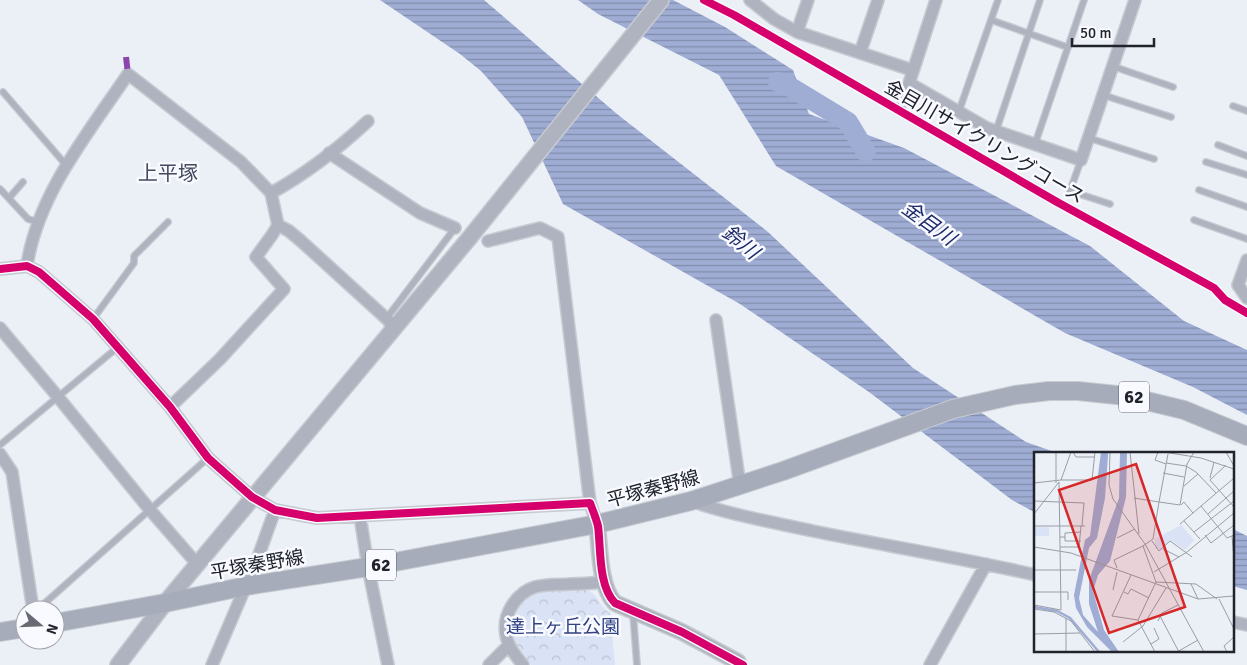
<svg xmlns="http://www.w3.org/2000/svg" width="1247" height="665" font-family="Signika,'Noto Sans JP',sans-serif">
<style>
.forest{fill:url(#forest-crowns)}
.water{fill:url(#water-rules)}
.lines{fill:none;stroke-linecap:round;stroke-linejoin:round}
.river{stroke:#9fadd4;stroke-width:20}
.lane-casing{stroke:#c7cbd1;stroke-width:8}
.street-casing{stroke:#c7cbd1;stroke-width:14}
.secondary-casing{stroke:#c7cbd1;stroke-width:18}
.primary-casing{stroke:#c7cbd1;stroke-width:20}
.lane{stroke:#afb3bf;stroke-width:5.5}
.street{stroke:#afb3bf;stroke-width:11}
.secondary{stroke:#aeb3bf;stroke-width:15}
.primary{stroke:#a6acba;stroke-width:18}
.quiet{stroke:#8e44ad;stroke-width:6;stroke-dasharray:12 6;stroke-linecap:butt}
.cycleway-casing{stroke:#f8faff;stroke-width:11}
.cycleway{stroke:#d6006c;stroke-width:8}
.labels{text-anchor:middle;stroke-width:5;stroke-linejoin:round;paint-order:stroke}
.shield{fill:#f8faff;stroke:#61646b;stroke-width:1}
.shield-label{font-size:18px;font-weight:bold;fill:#20232b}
.street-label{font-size:19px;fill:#20232b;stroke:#f8faff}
.park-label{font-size:19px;fill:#314283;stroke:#f8faff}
.neighbourhood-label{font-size:20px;fill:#434a5d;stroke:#f8faff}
.water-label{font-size:20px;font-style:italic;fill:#1d2b6a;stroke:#f8faff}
.inset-river{fill:none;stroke:#9fadd4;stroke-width:2.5}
.inset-road{fill:none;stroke:#9a9da5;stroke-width:1}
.view{fill:#d62828;fill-opacity:0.15;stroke:#d62828;stroke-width:2.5}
.inset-edge{fill:none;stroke:#20232b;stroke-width:2.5}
</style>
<defs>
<pattern id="forest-crowns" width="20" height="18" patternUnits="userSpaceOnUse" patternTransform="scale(1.25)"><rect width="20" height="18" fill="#dae2f6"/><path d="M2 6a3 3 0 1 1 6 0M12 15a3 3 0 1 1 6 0" fill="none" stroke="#bbc2d3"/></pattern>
<pattern id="water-rules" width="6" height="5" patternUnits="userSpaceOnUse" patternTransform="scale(1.25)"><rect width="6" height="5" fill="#9fadd4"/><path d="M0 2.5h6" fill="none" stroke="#818cac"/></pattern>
</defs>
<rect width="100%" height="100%" fill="#ebeff6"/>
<path class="forest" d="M560 588C572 588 588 586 596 597 600 602 603 609 610 613L615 665H531C515 645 502 631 519 606 523 601 527 595 533 592 540 589 552 589 560 588Z"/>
<path class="water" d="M380 0H484L617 114 768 232 913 368 1026 442 1060 454H1036V513L1012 500 869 392 740 304 563 204 522 117 481 71 460 54Z
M578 0H673L725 27 793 70 809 114 904 148 1090 246 1184 321 1247 350V415L1193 387 1065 333 776 166 719 75 598 14Z
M1233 529 1247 536V590L1233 586Z"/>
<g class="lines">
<path class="river" d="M778 82 787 85 848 122 866 152"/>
<g class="lane-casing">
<path id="lane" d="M991 20 1067 47
M1112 66 1173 87
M3 92 66 165
M1103 95 1171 117
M1233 106 1247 111
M959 111 998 0
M996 131 1040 0
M1089 138 1154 159
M1035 144 1084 0
M1218 145 1247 156
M1081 160 1070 191 1110 204
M1206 162 1247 175
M0 189 28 219 38 222
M1199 190 1247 207
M9 198 23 182
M1194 220 1247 239
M93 319 134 263V256L168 222
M386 319 455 228
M0 445 118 347
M37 610 208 458
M633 613 637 665"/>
</g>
<g class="street-casing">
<path id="street" d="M750 0 774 19 797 32 912 70
M797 32 808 0
M860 53 878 0
M909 83 987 128 1081 160 1135 0
M903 102 936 0
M329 153 420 213 455 228
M271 193C304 175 340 147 368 121
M278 225 289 231 301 241 389 321 393 329
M488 241 540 228 558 237 590 503
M1247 260 1238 285 1247 298
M27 266C37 195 89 132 128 74L241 162 271 193 278 225 272 235 256 257 284 289 220 359 170 407
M0 269 27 266 39 272 93 319 170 407 208 458 252 497 275 510 317 518 590 503 597 524
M716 320 740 486
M0 328 58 397 150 510 198 565
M0 454 12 472 33 610
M691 501C731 515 772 522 813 531 887 546 962 558 1036 575
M360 516 368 567 388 665
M1233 622 1247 625
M212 665 257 560 275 510
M489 665 509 645
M523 665C516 656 508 647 506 635 502 615 516 593 535 587 546 584 558 585 570 584 581 584 593 583 604 582
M930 665 986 564"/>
</g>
<g class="secondary-casing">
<path id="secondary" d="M597 524C600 546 599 587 615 603L682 632 738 662
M118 665 165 603 471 236 661 0"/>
</g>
<g class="primary-casing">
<path id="primary" d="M55 623 165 603 246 586 368 567 597 524 691 501 783 471 953 409 1015 395 1049 391H1078L1126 396 1184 410 1247 436
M0 632 25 628"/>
</g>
<use href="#lane" class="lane"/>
<use href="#street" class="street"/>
<use href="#secondary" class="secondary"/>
<use href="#primary" class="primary"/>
<path class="quiet" d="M126 57 128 74"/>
<g class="cycleway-casing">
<path id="cycleway" d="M704 0 734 15 1057 202 1214 288 1225 300 1247 313
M0 269 27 266 39 272 93 319 170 407 208 458 252 497 275 510 317 518 590 503C593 511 596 518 598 526 601 548 598 586 615 603L682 632 743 665"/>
</g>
<use href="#cycleway" class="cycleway"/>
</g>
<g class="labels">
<g class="shield">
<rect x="1119" y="381.5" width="30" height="31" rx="4"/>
<rect x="366" y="549.5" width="30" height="31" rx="4"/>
</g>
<g class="shield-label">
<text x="1134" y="403">62</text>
<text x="381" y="571">62</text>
</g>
<g class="street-label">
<text transform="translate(985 141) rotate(30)" y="7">金目川サイクリングコース</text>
<text transform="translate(653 488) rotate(-15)" y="7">平塚秦野線</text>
<text transform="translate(257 564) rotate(-10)" y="7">平塚秦野線</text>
</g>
<g class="park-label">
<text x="563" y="633">達上ヶ丘公園</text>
</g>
<g class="neighbourhood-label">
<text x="168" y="180">上平塚</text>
</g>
<g class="water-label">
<text transform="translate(929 223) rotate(36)" y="7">金目川</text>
<text transform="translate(741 242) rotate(39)" y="7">鈴川</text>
</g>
</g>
<g transform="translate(1034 452)">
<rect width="200" height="200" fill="#ebeff6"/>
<path d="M0 75H15V84H0Z" fill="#dae2f6"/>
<path d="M147 73 160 88 151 98 136 88 128 97H121V87Z" fill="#dae2f6"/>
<path d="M67 0H74V4L71 46 63 86 55 96 45 146 49 163 64 180 55 152V128L85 46 86 0H93L92 45 76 109 64 123 59 139 70 178 85 200H78L53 175 42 156 40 143 51 88 56 84Z" fill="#9fadd4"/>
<path class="inset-river" d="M0 155 23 159 36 166 65 200"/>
<path class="inset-road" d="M22 0V31M39 0 42 5H61M76 0 75 33 79 47 111 92 170 200M96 0 105 82M124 0 121 8 132 12M130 0 167 6 200 17M192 0 200 14M132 11 152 14 162 20 182 41M192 13 176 28 200 55M129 21 150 25M176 26 180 10M27 28H58L61 0M0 31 27 28 37 0M150 34 164 22M100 46 125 50 134 2M0 49 50 51 48 74M147 53 150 50 159 61M167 54 193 86 200 83M0 62 25 30M174 62 200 39M150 69 166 87M146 72 200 26M0 74H51M160 80 200 49M171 83 177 91 200 73M198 84 200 107M26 85H31V81L47 80M31 85V89H47M83 86 101 77M118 89 125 99 136 89 158 105M0 95 37 101 164 147 200 144M26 95H45L47 74M129 97 145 105M83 116 80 108 109 94M0 118H42M120 120 153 100 200 61M97 123 78 164 104 168M122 130 162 132 183 147M157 132 164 147M79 138 83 120M0 140H34V148M90 140 94 142 97 137 115 146M185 147 200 177M0 153 27 158 25 30M0 157 20 160 37 169 61 200M126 164 145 200M124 169 128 161 144 153M0 178V200M0 182 46 181M89 190 109 174 132 136M117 192 125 187 120 176M32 200V166M121 200 104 168 122 130 109 94 119 87 125 50 146 53 153 12 160 0M143 200 164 188M193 200 190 194 200 185"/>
<path class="view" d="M102 12 151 155 75 181 25 38Z"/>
<rect width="200" height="200" class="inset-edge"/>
</g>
<g transform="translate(40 625) rotate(109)"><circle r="24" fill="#f8faff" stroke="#a2a4aa"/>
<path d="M0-4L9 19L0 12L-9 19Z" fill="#676a72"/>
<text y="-8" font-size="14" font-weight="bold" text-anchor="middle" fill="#20232b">N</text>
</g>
<path d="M1072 38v8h82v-8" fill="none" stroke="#20232b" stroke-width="2.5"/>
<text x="1080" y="38" font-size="15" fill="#20232b" stroke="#f8faff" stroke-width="4" paint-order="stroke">50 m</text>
</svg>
